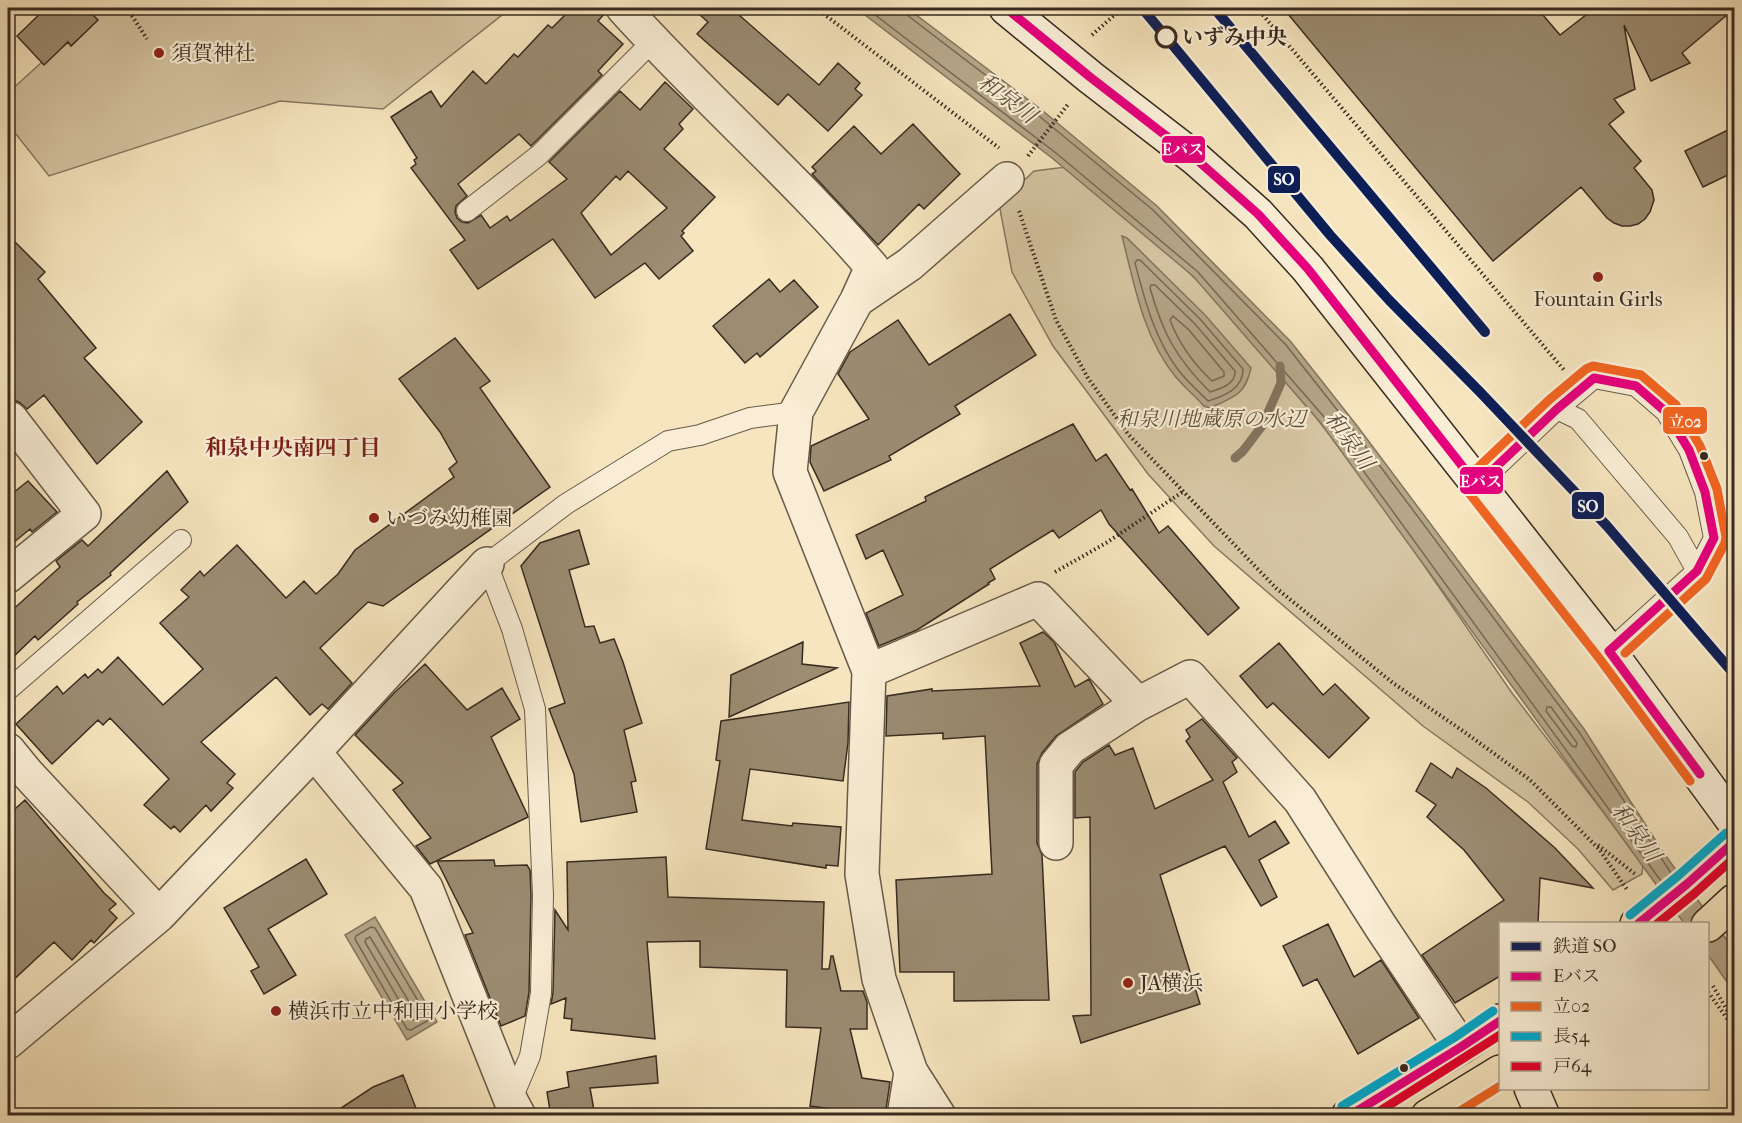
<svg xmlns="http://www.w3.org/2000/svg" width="1742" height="1123" font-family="'IM FELL French Canon','Noto Serif JP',serif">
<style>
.green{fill:#d6c5a3;stroke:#877862;stroke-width:1.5}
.water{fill:#b5a688;stroke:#83755e;stroke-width:1.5}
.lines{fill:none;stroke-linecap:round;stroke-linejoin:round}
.shore{stroke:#766854;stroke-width:1.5}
.stream{stroke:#83755e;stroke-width:9}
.building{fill:#9b8c72;stroke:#382b20;stroke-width:1.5;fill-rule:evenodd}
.lane-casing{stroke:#685a48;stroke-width:22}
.street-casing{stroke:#685a48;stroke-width:36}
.secondary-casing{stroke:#382b20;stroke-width:36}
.primary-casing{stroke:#382b20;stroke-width:36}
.path{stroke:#382b20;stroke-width:4;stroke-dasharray:1.5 3;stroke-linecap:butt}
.lane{stroke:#f9eed5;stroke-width:20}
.street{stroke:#f9eed5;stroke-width:33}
.secondary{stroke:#f9eed5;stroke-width:33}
.primary{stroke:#f6e5be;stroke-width:33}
.primary-bridge-casing{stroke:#382b20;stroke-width:36;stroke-linecap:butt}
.primary-bridge{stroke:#f6e5be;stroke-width:33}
.bus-1-casing{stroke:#f9eed5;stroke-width:14}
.bus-2-casing{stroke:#f9eed5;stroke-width:14}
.bus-3-casing{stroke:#f9eed5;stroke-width:14}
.bus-4-casing{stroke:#f9eed5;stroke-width:14}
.bus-1{stroke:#e5007d;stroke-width:9}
.bus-2{stroke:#f26522;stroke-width:9}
.bus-3{stroke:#00a9ce;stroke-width:9}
.bus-4{stroke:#e4002b;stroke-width:9}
.rail-1-casing{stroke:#f9eed5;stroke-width:15}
.rail-1{stroke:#0c1e56;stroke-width:10}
.stop-dot{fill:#f9eed5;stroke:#382b20;stroke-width:3}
.poi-dot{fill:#8f2418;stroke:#f9eed5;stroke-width:2}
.bus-dot{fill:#382b20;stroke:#f9eed5;stroke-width:2}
.labels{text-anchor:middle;stroke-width:4.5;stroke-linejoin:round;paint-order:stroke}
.stop-label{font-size:21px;font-weight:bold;fill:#382b20;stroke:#f9eed5;text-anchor:start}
.poi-label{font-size:21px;fill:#382b20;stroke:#f9eed5;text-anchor:start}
.park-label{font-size:21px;font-style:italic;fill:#605241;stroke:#f9eed5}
.water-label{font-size:22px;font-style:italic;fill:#5e503f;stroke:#f9eed5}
.neighbourhood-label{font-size:22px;font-weight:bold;fill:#7a1f14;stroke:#f9eed5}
.line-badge{stroke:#f9eed5;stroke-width:2}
.badge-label{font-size:16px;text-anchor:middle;font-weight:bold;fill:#fff}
</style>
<rect width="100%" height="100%" fill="#f6e5be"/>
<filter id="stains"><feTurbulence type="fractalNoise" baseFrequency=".00333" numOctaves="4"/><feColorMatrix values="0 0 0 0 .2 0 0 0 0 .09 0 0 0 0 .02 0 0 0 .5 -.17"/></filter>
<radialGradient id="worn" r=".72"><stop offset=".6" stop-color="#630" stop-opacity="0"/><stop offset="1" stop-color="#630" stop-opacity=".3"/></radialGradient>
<path class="green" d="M101 8H511L383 109 280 101 49 176 8 124V93Z
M1066 167 1135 221 1209 292 1314 415 1363 477 1512 693 1643 864 1642 874 1613 890 1578 849 1528 802 1423 726 1214 546 1148 474 1053 346 1012 272 999 204 1034 171Z"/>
<path class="water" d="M856 8H907L1043 111 1157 206 1291 342 1358 427 1584 729 1663 852 1734 950V992L1708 955V924L1684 923 1320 422 1193 276 1052 158Z
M1122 236 1127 238 1205 315 1251 368C1245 396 1233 397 1210 408L1204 406C1195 396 1184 387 1175 376 1143 337 1134 283 1122 236Z
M375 917 437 1022 407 1040 345 935Z"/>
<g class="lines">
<path class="shore" d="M866 8 1056 153 1198 272 1325 418 1661 881
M904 8 907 15 1039 116 1153 210 1286 345 1353 430 1579 732 1671 873
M1137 260H1140L1200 319 1243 369C1243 389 1224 396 1208 401 1199 392 1187 381 1179 371 1155 340 1145 301 1135 263Z
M1151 285H1155L1195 324 1235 371C1236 384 1220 389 1210 392 1176 358 1163 334 1150 288Z
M1173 316 1189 330 1224 372V376L1212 381C1193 363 1179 344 1170 320Z
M1547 707H1551L1577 743 1576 747 1572 746 1546 711Z
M371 927 375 928 428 1018 427 1021 411 1030 407 1029 355 939 356 936Z
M370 937 417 1015V1017L414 1020 410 1019 365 942 366 939Z"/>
<path class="stream" d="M1235 458 1243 451 1262 426 1281 383 1280 366"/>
</g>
<path class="building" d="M46 8H86L98 20 71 46 68 42 44 65 17 36Z
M572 8H605V13L598 21 623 44 598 71 602 75 531 146 519 134 458 184 467 196 456 206 455 212 457 218 462 222 468 223 481 215 490 228 507 216 510 221 567 179 549 162 620 91 640 110 665 82 693 109 679 124 683 129 664 149 715 197 682 231 684 233 681 236 693 251 659 279 645 263 595 298 553 239 478 289 450 250 465 240 411 168 416 164 414 160 417 158 391 117 431 91 441 107 473 71 486 84 514 54 518 57 548 25 552 28ZM628 171 667 208 611 255 581 213 616 176 620 180Z
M692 8H731L819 85 838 63 860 83 855 89 862 95 828 131 788 94 778 105 697 34 708 22Z
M1283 8H1537L1560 35 1595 8 1734 9 1682 53 1690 63 1651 81 1624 25 1635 89 1614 99 1624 112 1609 124 1641 161 1634 168 1652 190 1654 200 1650 212 1645 219 1638 224 1630 226H1622L1614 223 1607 218 1581 187 1493 261Z
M913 124 960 174 924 209 919 204 878 245 812 174 816 171 812 167 854 126 881 154Z
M1734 127V172L1703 187 1685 151Z
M8 235 45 272 38 279 96 348 84 358 142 422 97 464 44 395 27 409 19 402 16 401 8 392Z
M769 279 780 292 794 280 818 307 760 357 757 353 745 363 713 326Z
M1010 314 1036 355 955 406 960 414 889 456 891 460 824 491 810 462 811 446 869 419 838 374 850 352 898 320 929 365Z
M455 338 490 381 480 388 550 487 383 606 368 602 320 648 352 683 328 709 322 704 310 715 276 677 201 742 235 774 227 783 233 788 211 811 206 805 180 832 174 826 171 829 144 805 169 779 110 718 103 725 98 720 52 764 16 724 57 686 63 694 85 674 88 678 98 669 102 673 118 657 163 705 203 669 160 623 189 597 181 590 200 571 204 576 237 545 286 598 304 581 316 594 338 574 355 550 454 477 449 469 457 462 440 432 399 379Z
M1073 424 1096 461 1106 454 1130 490 1132 489 1159 533 1168 526 1239 608 1208 635 1109 524 1101 510 1059 538 1053 530 990 569 995 579 988 583 989 584 917 630 879 646 866 613 903 595 883 550 866 559 856 535 926 501 925 497Z
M167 471 188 502 110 573 111 575 77 602 78 604 38 640 35 636 8 662V614L60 567 56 561 82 540 88 546Z
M28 481 57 512 32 532 30 529 8 547V497Z
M579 530 589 564 569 570 585 627 594 626 600 643 614 639 623 662 642 723 624 730 636 781 631 782 637 812 581 822 574 774 549 709 565 703 521 566 540 543Z
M1043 632 1054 642 1075 687 1089 679 1103 704 1056 736 1042 753 1037 764V843L1042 855 1049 1000 954 1001V972H900L896 880 992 874 985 736 943 739V733L886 736 887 696 932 689V691L1040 686 1020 643Z
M803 642 802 664 837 668 729 717 731 675Z
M1279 643 1323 695 1335 684 1369 718 1329 758 1273 703 1267 708 1240 676Z
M425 664 467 710 502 688 520 719 491 737 527 814 528 817 430 864 416 846 431 838 393 790 403 783 355 735 394 693Z
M849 702 848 743 843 781 750 769 742 820 792 826 793 823 841 827 838 866 826 865V868L706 849 720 761 716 760 721 721Z
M1202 719 1237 758 1232 762 1237 772 1223 782 1249 837 1275 821 1289 843 1259 860 1277 897 1261 906 1225 846 1160 875 1200 1004 1081 1043 1073 1016 1091 1015 1090 817 1075 818V772L1083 762 1109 745 1115 755 1133 748 1155 809 1213 780 1186 741 1190 737 1186 730Z
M1431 763 1452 778 1457 768 1486 788 1555 848 1593 888 1540 878 1538 924H1500V976L1455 1003 1422 955 1504 900 1464 850 1427 817 1436 805 1416 791Z
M25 800 104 893 116 904 109 910 117 918 94 943 91 940 72 960 54 942 8 985V815Z
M666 857 668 897 824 902 822 969H829L831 956H833L841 991H863L867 1002V1029H850L862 1078 890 1082 885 1116 810 1106 821 1028 786 1027 787 970 700 967V941L647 942 655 1039 571 1030 572 1019 564 1018 566 998 551 1004 553 993 555 910 568 930 567 862Z
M306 859 327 894 268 929 296 975 264 994 251 971 259 967 224 908Z
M494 860 495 866 527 865 530 870 531 895 529 992 525 1016 501 1026 465 935 473 933 437 861Z
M1328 924 1354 977 1381 960 1419 1018 1358 1054 1317 979 1303 986 1283 946Z
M656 1056 658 1083 590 1088 595 1116H551L547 1092 569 1087 567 1072Z
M403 1075 419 1116H329L373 1087Z"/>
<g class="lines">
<g class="lane-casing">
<path id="lane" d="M467 211 539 155 653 41
M1557 409 1578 419 1678 537 1697 571
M1477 485 1557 409 1594 378 1636 386 1666 412 1689 450 1705 492 1714 538 1697 571 1609 651
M8 690 181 540
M511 1101 530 1056 541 993 543 895 535 709 512 629 487 564 566 504 668 441 700 435 750 418 796 412"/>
</g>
<g class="street-casing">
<path id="street" d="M623 8C703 97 794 176 872 267L857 300 796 412 790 472 869 671 862 874 879 979 911 1072 939 1116
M857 300 910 264 1007 179
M8 421 11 419 84 514 8 576
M869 671 1038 599 1138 704 1190 677 1300 800 1381 927 1461 1047
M8 750 26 772 159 915
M314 752 426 888 511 1101 519 1116
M1056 843V765L1070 748 1138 704
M8 1042 159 915 314 752 487 564
M904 1116 911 1072"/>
</g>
<g class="secondary-casing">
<path id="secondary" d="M1006 8 1090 77 1196 159 1258 214 1308 269 1609 651 1734 822
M1531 1088 1543 1116"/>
</g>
<g class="primary-casing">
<path id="primary" d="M1717 858 1734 842
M1637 924 1656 909
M1708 925 1734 901
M1348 1116 1461 1047 1500 1021
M1428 1116 1500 1072"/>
</g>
<path class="path" d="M127 8 147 39
M816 8 999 148
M1257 8 1564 370
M1092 35 1118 12
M1028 156 1069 103
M1019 211 1056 320 1088 378 1128 434 1276 588 1393 683 1463 731 1529 779 1599 849 1628 891
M1055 572 1106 543 1184 491
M1598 845 1635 874
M1713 986 1734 1022
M1708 992 1734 1028"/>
<use href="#lane" class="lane"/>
<use href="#street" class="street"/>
<use href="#secondary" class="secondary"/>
<use href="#primary" class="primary"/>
<g class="primary-bridge-casing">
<path id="primary-bridge" d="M1656 909 1717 858"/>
</g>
<use href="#primary-bridge" class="primary-bridge"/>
<g class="bus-1-casing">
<path id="bus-1" d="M1006 8 1090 77 1196 159 1258 214 1308 269 1477 485 1557 409 1594 378 1636 386 1666 412 1689 450 1705 492 1714 538 1697 571 1609 651 1700 774
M1638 924 1687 884 1734 842
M1349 1116 1461 1047 1500 1021"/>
</g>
<g class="bus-2-casing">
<path id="bus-2" d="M1625 653 1706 579 1725 543 1726 537 1717 489 1700 446 1676 405 1641 375 1593 366 1586 369 1549 400 1469 476 1465 482V488L1599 658 1690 781
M1452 1116 1500 1086"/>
</g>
<g class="bus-3-casing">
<path id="bus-3" d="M1630 915 1679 875 1726 833
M1342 1106 1455 1037 1493 1011"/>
</g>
<g class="bus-4-casing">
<path id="bus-4" d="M1657 924 1695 893 1734 858
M1372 1116 1500 1035"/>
</g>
<use href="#bus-1" class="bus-1"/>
<use href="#bus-2" class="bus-2"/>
<use href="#bus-3" class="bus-3"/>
<use href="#bus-4" class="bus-4"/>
<g class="rail-1-casing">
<path id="rail-1" d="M1142 8 1330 235 1389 300 1481 393 1607 526 1734 674
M1214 8 1485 332"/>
</g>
<use href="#rail-1" class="rail-1"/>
</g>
<circle class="stop-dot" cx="1166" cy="37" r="10"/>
<g class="poi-dot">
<circle cx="159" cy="53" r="6"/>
<circle cx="1598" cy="277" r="6"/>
<circle cx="374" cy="518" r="6"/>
<circle cx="1128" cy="983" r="6"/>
<circle cx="276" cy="1011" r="6"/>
</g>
<g class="bus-dot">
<circle cx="1704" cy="456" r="5"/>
<circle cx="1404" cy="1068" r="5"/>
</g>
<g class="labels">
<g class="stop-label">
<text x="1182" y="44">いずみ中央</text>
</g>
<g class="poi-label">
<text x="171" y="60">須賀神社</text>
<text x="1598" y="306" text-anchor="middle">Fountain Girls</text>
<text x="386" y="525">いづみ幼稚園</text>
<text x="1140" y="990">JA横浜</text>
<text x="288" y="1018">横浜市立中和田小学校</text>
</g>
<g class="park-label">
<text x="1211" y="426">和泉川地蔵原の水辺</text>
</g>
<g class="water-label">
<text transform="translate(1008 98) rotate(37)" y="8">和泉川</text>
<text transform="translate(1350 440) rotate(54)" y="8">和泉川</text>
<text transform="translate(1637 832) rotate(54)" y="8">和泉川</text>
</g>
<g class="neighbourhood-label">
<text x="293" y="455">和泉中央南四丁目</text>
</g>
</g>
<g class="line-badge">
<rect x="1161" y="135" width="45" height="29" rx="6" fill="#e5007d"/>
<rect x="1267" y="165" width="34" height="29" rx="6" fill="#0c1e56"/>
<rect x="1662" y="406" width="46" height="29" rx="6" fill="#f26522"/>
<rect x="1459" y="466" width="45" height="29" rx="6" fill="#e5007d"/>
<rect x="1571" y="491" width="34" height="29" rx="6" fill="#0c1e56"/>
</g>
<g class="badge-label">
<text x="1183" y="155">Eバス</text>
<text x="1284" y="185">SO</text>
<text x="1685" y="427">立02</text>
<text x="1481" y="487">Eバス</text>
<text x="1588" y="512">SO</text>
</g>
<rect width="1742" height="1123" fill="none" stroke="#f6e5be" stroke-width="30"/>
<rect x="9" y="9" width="1724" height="1105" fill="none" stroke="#382b20" stroke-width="3"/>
<rect x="15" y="15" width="1712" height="1093" fill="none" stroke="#382b20" stroke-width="1.5"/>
<rect x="1499" y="922" width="210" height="168" fill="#f9eed5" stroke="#aca08d" stroke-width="1.5"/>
<rect x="1511" y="942" width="30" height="9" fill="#0c1e56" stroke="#aca08d" stroke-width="1.5"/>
<text x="1553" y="952" font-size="18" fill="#382b20">鉄道 SO</text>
<rect x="1511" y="972" width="30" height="9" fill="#e5007d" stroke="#aca08d" stroke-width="1.5"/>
<text x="1553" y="982" font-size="18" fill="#382b20">Eバス</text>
<rect x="1511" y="1002" width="30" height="9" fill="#f26522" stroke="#aca08d" stroke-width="1.5"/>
<text x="1553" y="1012" font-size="18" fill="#382b20">立02</text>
<rect x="1511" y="1032" width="30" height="9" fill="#00a9ce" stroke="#aca08d" stroke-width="1.5"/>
<text x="1553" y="1042" font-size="18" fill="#382b20">長54</text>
<rect x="1511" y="1062" width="30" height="9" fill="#e4002b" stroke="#aca08d" stroke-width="1.5"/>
<text x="1553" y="1072" font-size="18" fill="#382b20">戸64</text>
<rect width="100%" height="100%" filter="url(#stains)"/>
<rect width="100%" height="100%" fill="url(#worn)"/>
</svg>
